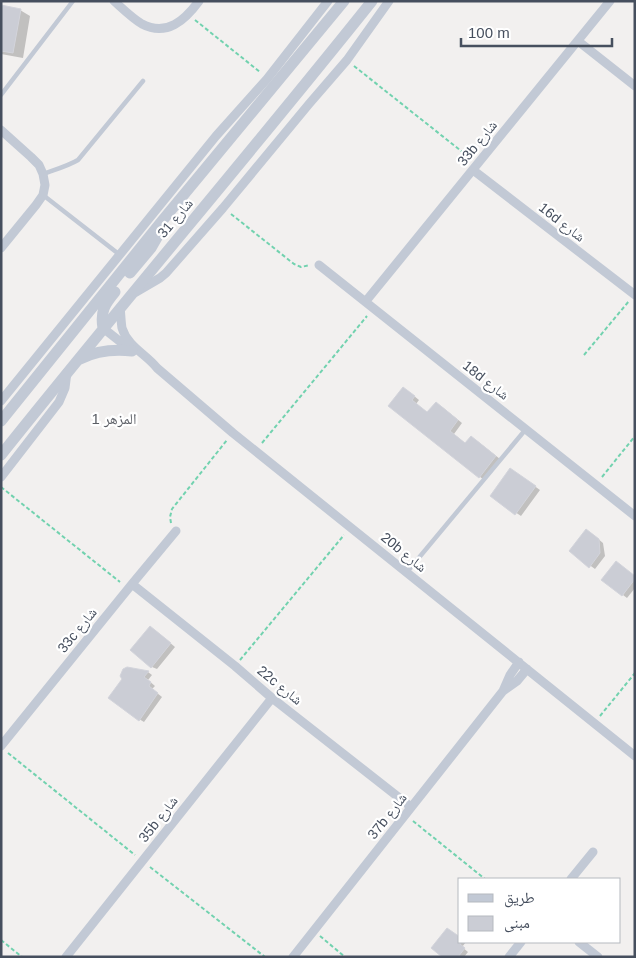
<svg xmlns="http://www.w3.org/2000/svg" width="636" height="958" font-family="Arial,'Noto Naskh Arabic',sans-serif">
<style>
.shadow{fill:#0003}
.building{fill:#cbcdd5;stroke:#d3d4db}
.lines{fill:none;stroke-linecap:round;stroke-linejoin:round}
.path{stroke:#72d2af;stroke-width:2;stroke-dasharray:4 2.5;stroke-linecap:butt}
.service{stroke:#c2c9d5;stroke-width:4.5}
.minor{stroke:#c2c9d5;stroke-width:9}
.tertiary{stroke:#c2c9d5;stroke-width:11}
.labels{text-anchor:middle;stroke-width:4.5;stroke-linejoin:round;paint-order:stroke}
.street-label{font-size:14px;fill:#464f5e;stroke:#fff}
.neighbourhood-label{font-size:15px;fill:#5b5e65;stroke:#fff}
</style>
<rect width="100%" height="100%" fill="#f2f0ef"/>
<path class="shadow" d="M1 7 20 10 30 16 23 58 1 54Z
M408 391 419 400 416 404 428 413 441 406 462 423 454 434 466 444 476 440 500 459 484 480 390 406Z
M515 472 540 490 521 516 491 496Z
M591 533 603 543 605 556 595 569 570 551Z
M635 576V588L627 598 623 595Z
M155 630 175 647 157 669 152 667Z
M127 668 148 672 152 675 148 680 155 686 152 689 162 697 144 722 139 719 123 679Z
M460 942H466L462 947 468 952 464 957H444Z"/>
<path class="building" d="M1 5 21 9 13 53 1 51Z
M403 387 415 396 412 400 427 412 436 402 458 420 450 431 465 443 471 436 496 456 479 478 388 406Z
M510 468 536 486 515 515 490 496Z
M586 529 599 539 600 553 589 568 569 551Z
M616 561 635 576V579L622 596 601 580Z
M150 626 171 643 151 668 130 650Z
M127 667 149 671 144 677 151 682 149 686 158 693 139 721 108 698 122 679 120 676 123 669Z
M447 928 460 937V944L465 948 458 957H442L431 948Z"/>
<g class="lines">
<path class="path" d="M195 20 260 72
M354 66 470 158
M231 214 294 264 301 267 310 265
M584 355 629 301
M262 443 367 316
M602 477 635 436
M1 487 120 582
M171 523 170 517 172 509 227 440
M240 660 344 535
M600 716 635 673
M8 753 135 855
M413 821 485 879
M150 867 265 957
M320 936 345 957
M1 940 22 957"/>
<path class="service" d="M1 95 73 1
M43 174C54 170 68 166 78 160L143 81
M43 195 120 255
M407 572 526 429"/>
<path class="minor" d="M114 1C123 9 132 18 142 24 167 37 185 20 199 1
M578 41 635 86
M1 130 31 157 39 165 43 174 45 185 43 195 36 205 1 248
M473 170 635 295
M319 265 635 516
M136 292 160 278 166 273 223 208 309 104 347 60 389 1
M366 301 610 1
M120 308C121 315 121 322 122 328 128 347 146 354 157 368L233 433 635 756
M103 328 132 351
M1 401 216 136 267 79 328 1
M1 477 59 402 65 388 67 372
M132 584 235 666 272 698 411 807
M503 691 517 681 527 669
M1 746 132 584 176 531
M571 879 593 852
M579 942 598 957
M66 957 272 698
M293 957 503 691 510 675 519 662
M509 957 521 942"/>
<path class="tertiary" d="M130 273 151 248 159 234
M103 328C100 311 105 304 115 292
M80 359C96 351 114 349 132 351
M1 421 162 221 344 1
M1 455C123 302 250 154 372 1"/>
</g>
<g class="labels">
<g class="street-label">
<text transform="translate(477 143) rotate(-51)" y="5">33b شارع</text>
<text transform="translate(175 218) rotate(-50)" y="5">شارع 31</text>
<text transform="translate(562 222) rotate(38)" y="5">16d شارع</text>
<text transform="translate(486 380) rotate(38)" y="5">18d شارع</text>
<text transform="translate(404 552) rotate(39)" y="5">20b شارع</text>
<text transform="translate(77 630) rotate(-51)" y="5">33c شارع</text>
<text transform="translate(280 685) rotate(39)" y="5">22c شارع</text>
<text transform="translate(387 816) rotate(-52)" y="5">37b شارع</text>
<text transform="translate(158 819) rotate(-52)" y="5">35b شارع</text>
</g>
<g class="neighbourhood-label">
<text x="114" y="424">المزهر 1</text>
</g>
</g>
<rect width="636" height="958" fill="none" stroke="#464f5e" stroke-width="5"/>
<rect x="458" y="878" width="162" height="65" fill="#ffffff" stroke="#b5b9bf"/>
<rect x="468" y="894" width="25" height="8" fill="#c2c9d5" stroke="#b5b9bf"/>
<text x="504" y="903" font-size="15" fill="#464f5e">طريق</text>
<rect x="468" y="916" width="25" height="15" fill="#cbcdd5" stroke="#b5b9bf"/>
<text x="504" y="928" font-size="15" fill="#464f5e">مبنى</text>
<path d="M461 38v8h151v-8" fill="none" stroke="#464f5e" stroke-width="2.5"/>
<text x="468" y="38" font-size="15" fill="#464f5e" stroke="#ffffff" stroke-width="4" paint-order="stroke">100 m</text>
</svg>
